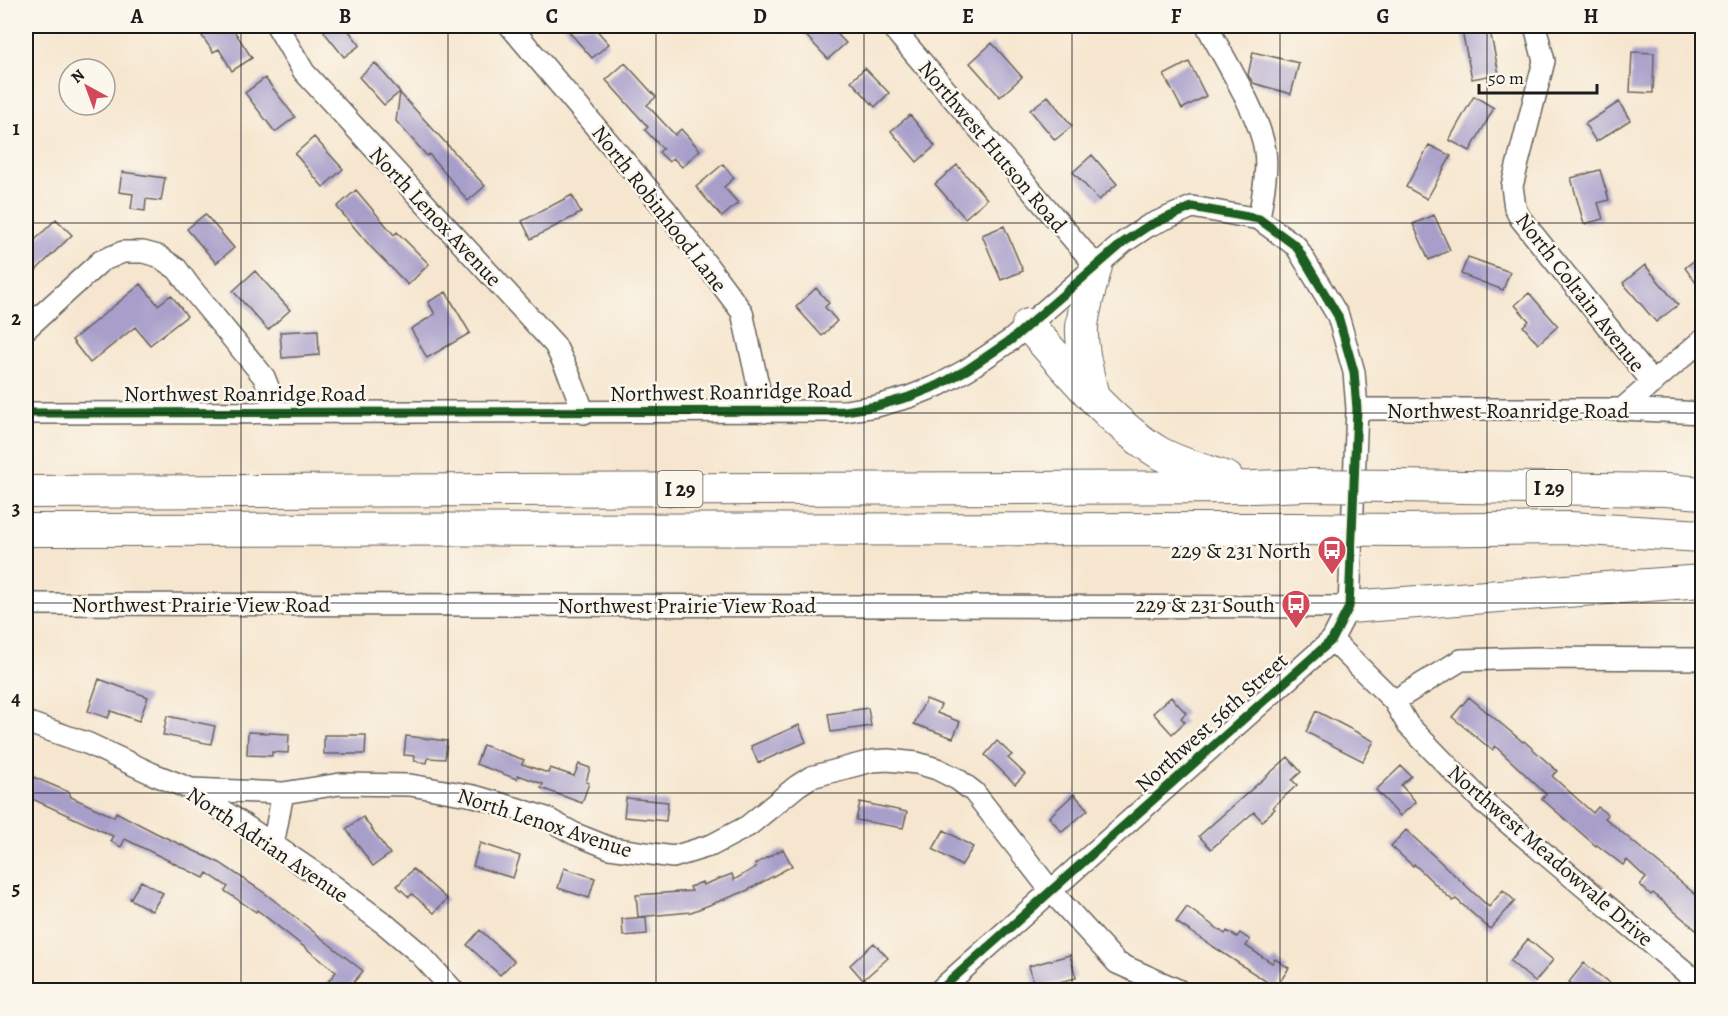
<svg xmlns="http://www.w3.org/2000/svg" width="1728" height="1016" font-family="Alegreya,serif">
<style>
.building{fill:#a79eca}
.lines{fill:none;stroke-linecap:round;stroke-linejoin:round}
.minor-casing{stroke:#68635b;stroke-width:24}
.highway-casing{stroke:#68635b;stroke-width:34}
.minor{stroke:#fff;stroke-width:21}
.highway{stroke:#fff;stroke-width:32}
.highway-bridge-casing{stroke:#68635b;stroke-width:34;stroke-linecap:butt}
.highway-bridge{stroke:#fff;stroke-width:32}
.cycleway-casing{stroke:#fbf7ec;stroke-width:13}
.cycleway{stroke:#1b5e20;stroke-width:9}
.grid{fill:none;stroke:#1c1c1c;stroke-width:1.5;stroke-opacity:0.55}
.labels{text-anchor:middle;stroke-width:5;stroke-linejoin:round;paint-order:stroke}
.shield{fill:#fbf7ec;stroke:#5f5e5a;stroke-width:1.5}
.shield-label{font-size:21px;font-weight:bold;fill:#1c1c1c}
.street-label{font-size:22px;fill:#1c1c1c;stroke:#fbf7ec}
.poi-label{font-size:22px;fill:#1c1c1c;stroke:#fbf7ec;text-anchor:end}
.neatline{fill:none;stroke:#1c1c1c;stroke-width:2}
.grid-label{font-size:20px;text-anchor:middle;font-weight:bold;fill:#1c1c1c}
</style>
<rect width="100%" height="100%" fill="#fbf7ec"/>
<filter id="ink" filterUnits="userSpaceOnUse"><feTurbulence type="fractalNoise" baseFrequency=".0167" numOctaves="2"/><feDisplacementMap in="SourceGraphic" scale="12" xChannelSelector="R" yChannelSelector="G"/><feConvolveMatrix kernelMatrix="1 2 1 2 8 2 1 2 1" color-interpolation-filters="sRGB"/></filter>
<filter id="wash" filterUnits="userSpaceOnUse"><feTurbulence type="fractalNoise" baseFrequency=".008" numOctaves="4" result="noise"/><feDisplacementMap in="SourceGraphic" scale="24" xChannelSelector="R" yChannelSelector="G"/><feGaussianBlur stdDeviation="1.35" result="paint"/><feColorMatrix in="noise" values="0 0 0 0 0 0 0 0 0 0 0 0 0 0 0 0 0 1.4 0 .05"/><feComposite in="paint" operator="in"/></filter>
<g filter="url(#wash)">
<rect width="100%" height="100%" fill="#f6e6cf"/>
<g id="blocks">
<path class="building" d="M219 26H231L252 58 232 71 219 49 213 52 202 36Z
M331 26H345L360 45 344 57 324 32Z
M564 26H593L609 44 592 58Z
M797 26H829L846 43 828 59Z
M1489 26 1499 74 1472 79 1462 31Z
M992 43 1022 77 1000 97 970 63Z
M1253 52 1299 63 1291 94 1253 83 1248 75Z
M1632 52 1654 53 1653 93 1630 92Z
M1189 62 1206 96 1182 109 1164 75Z
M375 63 400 92 384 105 359 77Z
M625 63 656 97 647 105 675 135 681 129 700 150 682 167 673 158 669 162 659 152 663 149 645 130 648 127 606 80Z
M865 68 889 93 875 107 851 81Z
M265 78 295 117 275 132 245 93Z
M400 93 485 186 468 201 429 154 427 156 396 121Z
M1048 96 1072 126 1055 140 1030 110Z
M1474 96 1494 108 1470 151 1449 140Z
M1619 102 1630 120 1596 142 1585 124Z
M910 115 935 146 917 162 891 131Z
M314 137 343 169 323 187 295 154Z
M1429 145 1451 156 1427 199 1406 187Z
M1092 155 1117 184 1099 200 1073 172Z
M723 164 734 178 724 187 738 203 722 217 696 187Z
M957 165 987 199 965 218 935 184Z
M1600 170 1609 200 1598 203 1603 219 1584 224 1571 178Z
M122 172 165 178 161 201 146 199 145 211 131 209 133 194 119 192Z
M356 190 394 235 397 232 429 264 408 285 370 246 337 207Z
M572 195 581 213 531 239 522 221Z
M205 214 234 248 216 263 187 229Z
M1434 215 1450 250 1429 260 1413 224Z
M56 219 72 235 26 280V249Z
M1004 226 1023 271 1001 280 982 235Z
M1702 254V291L1685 268Z
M1468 257 1510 272 1503 290 1461 274Z
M1645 265 1678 305 1656 322 1623 283Z
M255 271 290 310 268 330 233 291Z
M141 284 158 305 171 295 187 316 150 345 135 327 90 363 72 340Z
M816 288 829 303 825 307 837 321 822 336 796 307Z
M446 292 470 333 427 358 411 329 435 314 428 302Z
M1529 293 1558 326 1538 344 1523 326 1529 321 1515 305Z
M318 330 319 355 282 358 280 332Z
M99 679 148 697 139 721 111 711 108 718 88 711Z
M1171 697 1186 713 1181 718 1185 722 1172 734 1153 713Z
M1469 697 1523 742 1524 741 1557 771 1552 776 1593 813 1598 807 1608 815 1605 818 1702 900V935L1653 893 1651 895 1640 885 1646 878 1627 860 1623 865 1597 845 1596 846 1542 799 1546 794 1495 746 1492 750 1452 717Z
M926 699 941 705 937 713 960 722 953 738 914 724Z
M868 708 871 726 831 732 828 714Z
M1316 711 1374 741 1363 761 1306 732Z
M167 716 215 726 211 744 163 735Z
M799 725 806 742 758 763 751 746Z
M248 732 289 734 288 753 272 752V756L247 755Z
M324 735H366L365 754H324Z
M406 736 447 741 445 759 428 758 427 763 414 761 415 756 404 755Z
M997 741 1012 755 1008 758 1025 774 1015 784 985 755Z
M483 745 524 760 522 764 548 773 550 768 574 776 579 764 590 768 586 782 589 783 582 803 541 788 543 784 518 775 517 779 476 764Z
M1288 757 1301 772 1292 780 1297 785 1273 807 1275 809 1262 821 1254 812 1211 849 1199 836Z
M1401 766 1411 776 1401 785 1416 802 1400 816 1376 790Z
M26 774 69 792 71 797 114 817 116 812 156 833 220 863 266 894 363 971 347 990H321L336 972 257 910 256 912 225 891 228 887 207 873 204 878 125 839 121 847 110 841 113 836 26 796Z
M1074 794 1088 810 1062 832 1049 817Z
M626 798 668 802 666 821 624 817Z
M860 802 907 812 903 828 856 820Z
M363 817 390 854 373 866 346 829Z
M944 830 973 847 961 866 933 849Z
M1406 830 1489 907 1503 890 1515 901 1490 929 1456 899 1453 901 1414 864 1413 866 1391 846Z
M480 843 520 856 513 878 473 866Z
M783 849 792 866 746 891 691 912 638 917 636 895 692 891 690 887 702 882 703 885 732 874 734 880 756 867 755 864Z
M564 868 595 878 589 898 558 888Z
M413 869 447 899 434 913 412 894 409 897 397 886Z
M141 881 163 893 152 911 130 899Z
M1187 907 1225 934 1227 931 1237 937 1240 933 1250 940 1246 946 1272 963 1275 959 1289 968 1276 988 1176 922Z
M646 917 647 934 623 936 622 919Z
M480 930 514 961 500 975 467 945Z
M1528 939 1553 960 1535 982 1510 961Z
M874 943 888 958 863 980 850 965Z
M1070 955 1076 978 1035 988 1029 966Z
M1584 963 1618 990H1580L1569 982Z"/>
</g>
</g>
<g filter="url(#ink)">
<use href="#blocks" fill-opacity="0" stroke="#68635b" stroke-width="1.5"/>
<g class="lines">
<g class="minor-casing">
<path id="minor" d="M277 26 304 72 555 345 569 374 584 413
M510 26 666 210 742 312 764 412
M891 26 1096 266
M1207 26C1224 59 1260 115 1265 151 1268 173 1262 197 1259 219
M1535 26 1544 61 1512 186 1515 208 1520 218 1653 383
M26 329 101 261 123 252H143L158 256 177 269 191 288 264 377 272 397 270 413
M1357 409H1622L1702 413
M1622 409 1702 340
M26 413 845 411 877 406 909 397 939 385 968 369 1011 340 1124 242 1148 226 1192 207 1259 219 1296 246 1338 316 1354 372 1357 409 1349 607 1332 640 940 990
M26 604 1349 607
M1332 640 1394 701 1408 725 1482 801 1702 986
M1394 701 1461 660 1535 658 1702 659
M26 722 89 744 153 774 191 789 328 882 386 925 419 953 453 990
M191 789 283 793 340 784 410 785 474 796 515 808 546 818 575 834 610 848 673 857 712 845 748 826 797 786 811 777 872 761 888 760 917 763 937 769 957 779 974 792 1051 891 1117 963 1178 990
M273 845 283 793"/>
</g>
<g class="highway-casing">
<path id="highway" d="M1028 325C1065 366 1111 424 1158 452 1179 464 1204 470 1227 478
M1093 397C1088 374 1081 350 1082 327 1084 306 1091 286 1096 266
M1395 486 1666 490 1702 493
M26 492 1254 487 1306 485
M26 530 1293 529
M1398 530 1570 528 1702 536
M1349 607 1702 581"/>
</g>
<use href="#minor" class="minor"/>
<use href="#highway" class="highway"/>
<g class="highway-bridge-casing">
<path id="highway-bridge" d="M1306 485 1395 486
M1293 529 1398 530"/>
</g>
<use href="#highway-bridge" class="highway-bridge"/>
<g class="cycleway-casing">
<path id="cycleway" d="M26 413 845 411 877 406 909 397 939 385 968 369 1011 340 1124 242 1148 226 1192 207 1259 219 1296 246 1338 316 1354 372 1357 409 1349 607 1332 640 940 990"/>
</g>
<use href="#cycleway" class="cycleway"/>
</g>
</g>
<path class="grid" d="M241 26V990M448 26V990M656 26V990M864 26V990M1072 26V990M1280 26V990M1487 26V990M26 223H1702M26 413H1702M26 603H1702M26 793H1702"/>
<defs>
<g id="bus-pin" transform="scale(1.5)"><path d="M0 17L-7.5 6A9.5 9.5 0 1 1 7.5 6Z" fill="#d1495b" stroke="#fbf7ec"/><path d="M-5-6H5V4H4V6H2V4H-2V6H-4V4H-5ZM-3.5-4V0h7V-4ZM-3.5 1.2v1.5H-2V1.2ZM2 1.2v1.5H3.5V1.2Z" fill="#fff"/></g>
</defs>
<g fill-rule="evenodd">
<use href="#bus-pin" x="1332" y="550"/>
<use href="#bus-pin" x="1296" y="604"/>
</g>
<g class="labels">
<g class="shield">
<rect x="1526.5" y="470" width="45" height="36" rx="4.5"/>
<rect x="657.5" y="471" width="45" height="36" rx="4.5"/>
</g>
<g class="shield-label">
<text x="1549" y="495">I 29</text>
<text x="680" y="496">I 29</text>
</g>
<g class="street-label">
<text transform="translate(993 146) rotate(50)" y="8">Northwest Hutson Road</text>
<text transform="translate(660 208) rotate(52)" y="8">North Robinhood Lane</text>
<text transform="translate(436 216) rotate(47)" y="8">North Lenox Avenue</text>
<text transform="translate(1581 292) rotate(52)" y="8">North Colrain Avenue</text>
<text transform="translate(731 391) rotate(-1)" y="8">Northwest Roanridge Road</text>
<text x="245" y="401">Northwest Roanridge Road</text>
<text x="1508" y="418">Northwest Roanridge Road</text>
<text x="201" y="612">Northwest Prairie View Road</text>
<text x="687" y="613">Northwest Prairie View Road</text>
<text transform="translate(1211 722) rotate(-42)" y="8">Northwest 56th Street</text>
<text transform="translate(545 822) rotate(18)" y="8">North Lenox Avenue</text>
<text transform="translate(268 844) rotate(34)" y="8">North Adrian Avenue</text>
<text transform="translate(1551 855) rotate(41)" y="8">Northwest Meadowvale Drive</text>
</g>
<g class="poi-label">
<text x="1311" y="558">229 &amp; 231 North</text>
<text x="1275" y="612">229 &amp; 231 South</text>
</g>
</g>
<rect width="1728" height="1016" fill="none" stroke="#fbf7ec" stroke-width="66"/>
<g transform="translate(87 87) rotate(319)"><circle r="28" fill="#fbf7ec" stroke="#a29f99" stroke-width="1.5"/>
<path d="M0-4.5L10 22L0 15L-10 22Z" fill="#d1495b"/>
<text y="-9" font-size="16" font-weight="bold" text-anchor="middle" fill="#1c1c1c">N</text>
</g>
<path d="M1479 84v9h118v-9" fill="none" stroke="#1c1c1c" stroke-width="3"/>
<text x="1488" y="84" font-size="18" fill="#1c1c1c" stroke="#fbf7ec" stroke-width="4.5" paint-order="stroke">50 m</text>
<rect x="33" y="33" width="1662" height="950" class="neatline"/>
<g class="grid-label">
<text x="137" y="23">A</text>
<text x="345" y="23">B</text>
<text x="552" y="23">C</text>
<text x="760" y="23">D</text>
<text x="968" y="23">E</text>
<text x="1176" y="23">F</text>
<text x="1383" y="23">G</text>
<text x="1591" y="23">H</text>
<text x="16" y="135">1</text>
<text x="16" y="325">2</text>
<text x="16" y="515">3</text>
<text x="16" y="705">4</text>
<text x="16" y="895">5</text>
</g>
</svg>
